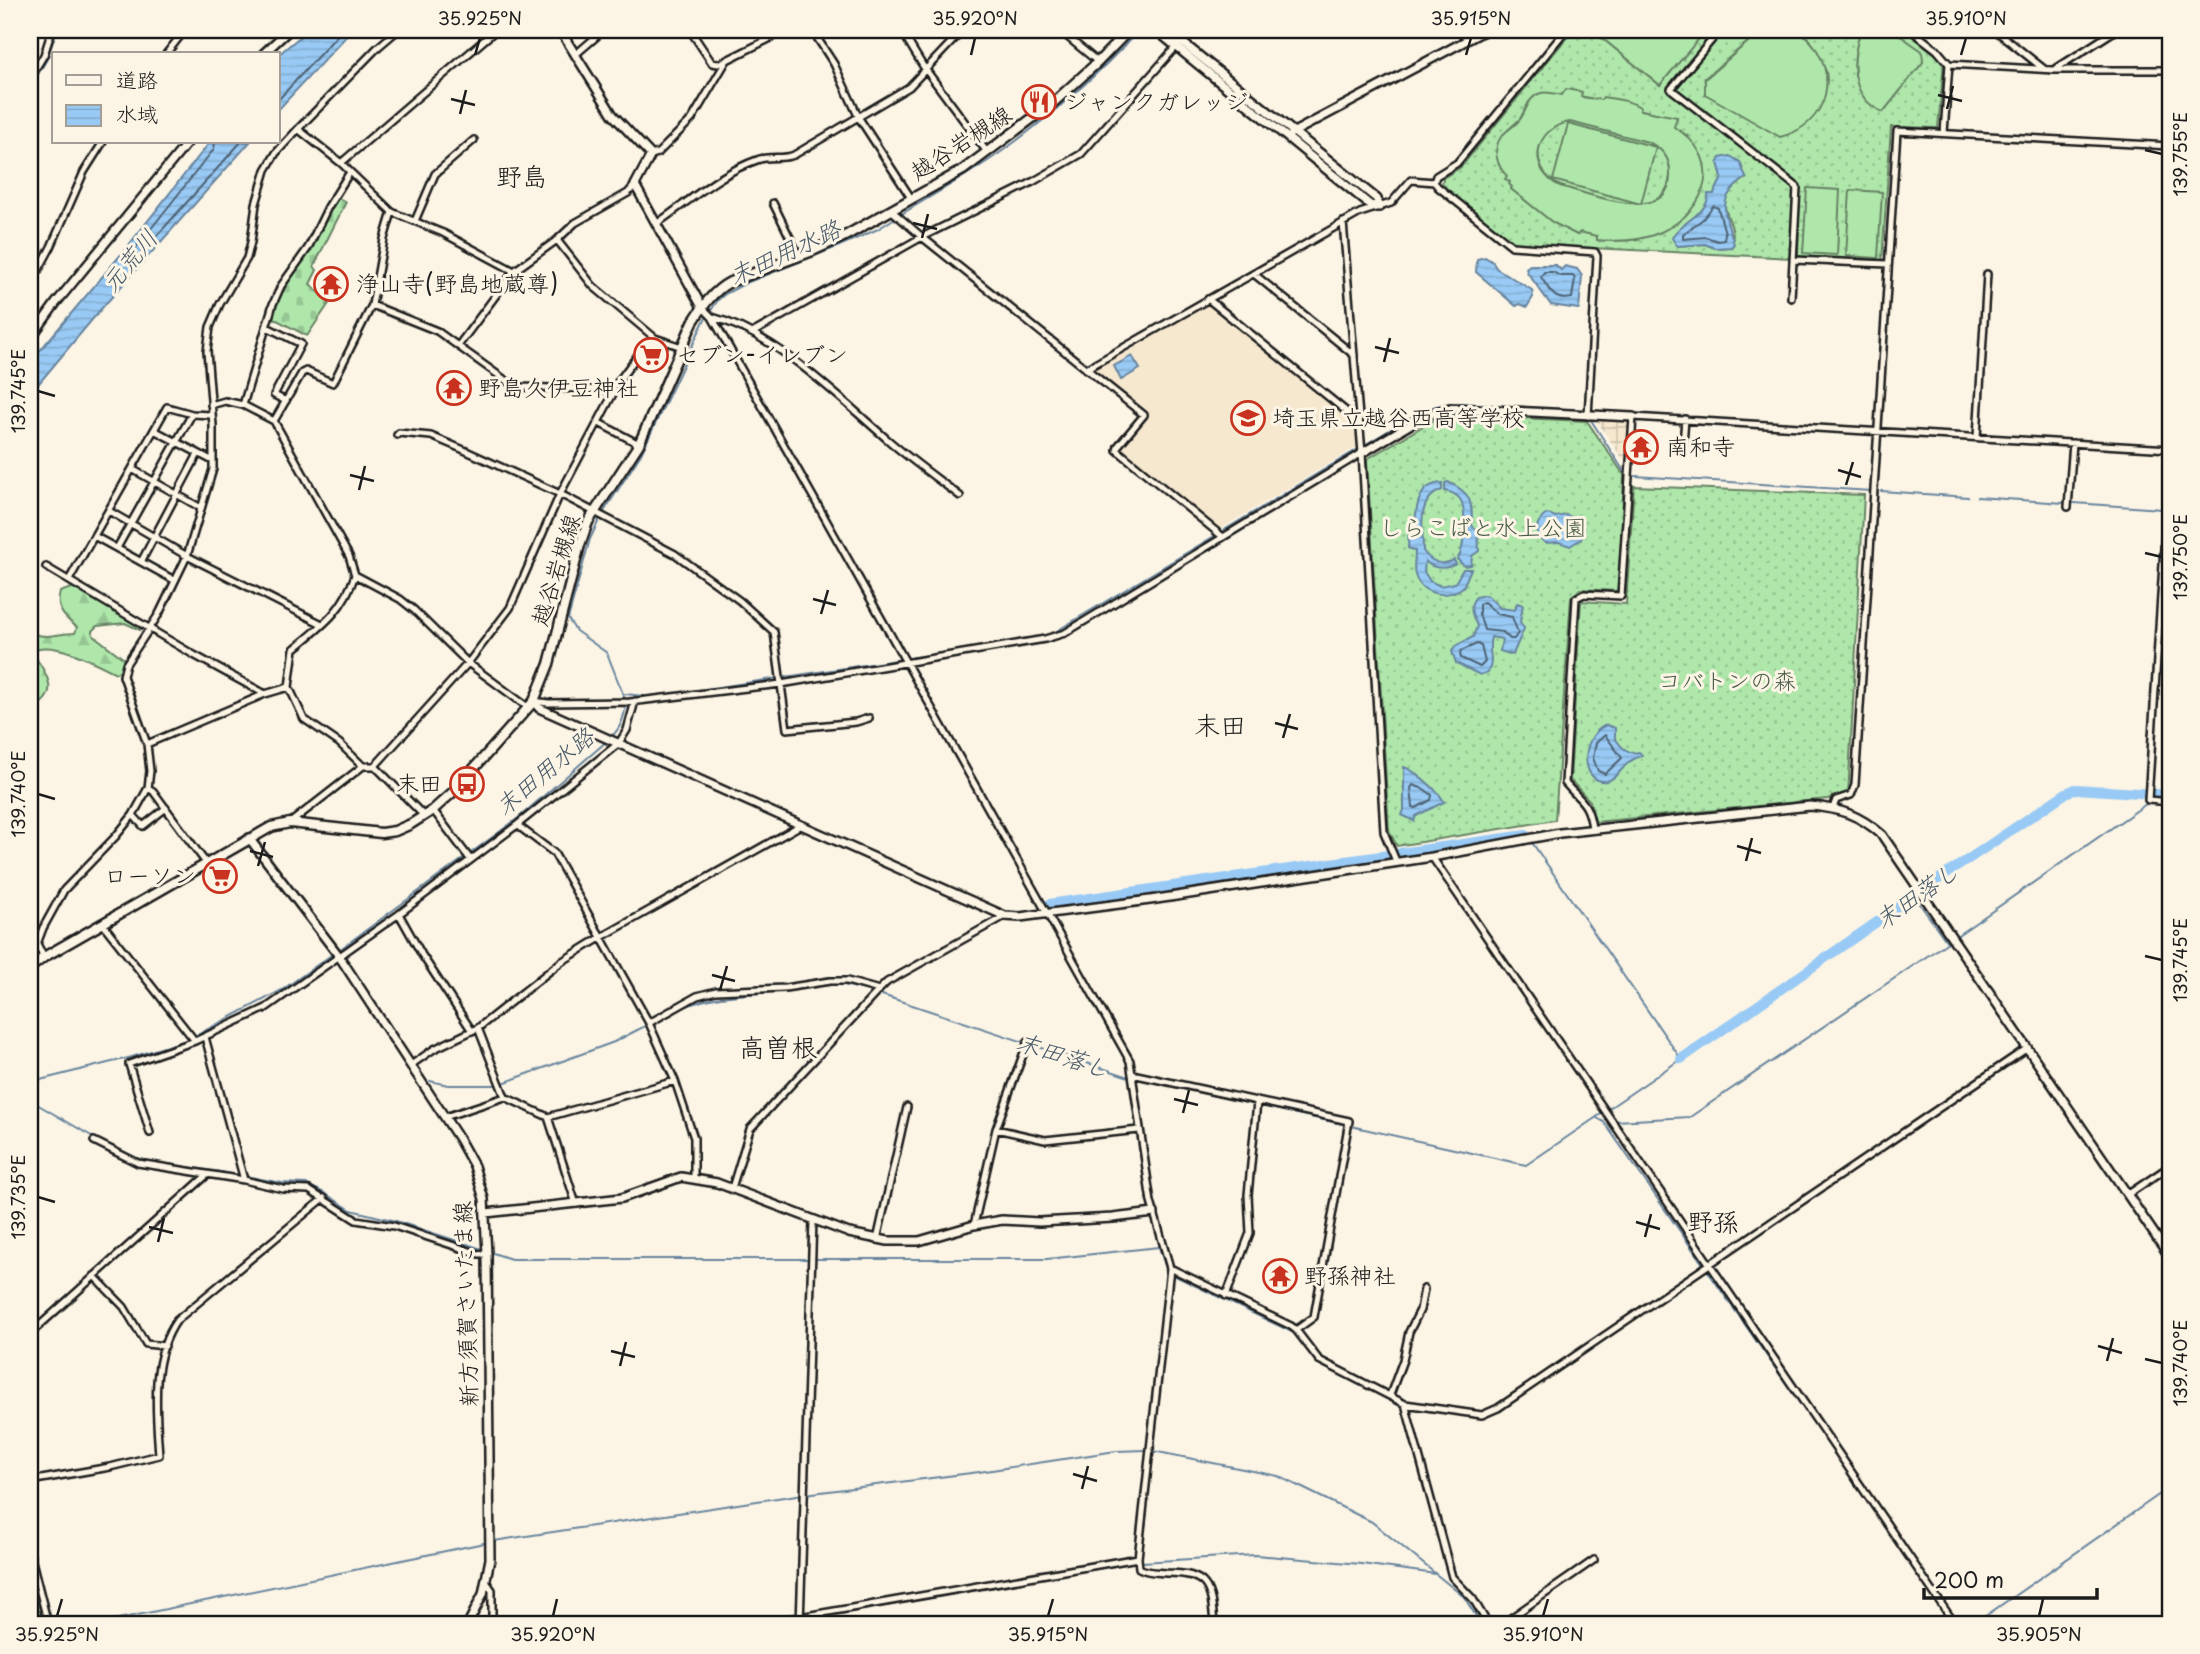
<svg xmlns="http://www.w3.org/2000/svg" width="2200" height="1654" font-family="'Playpen Sans','Klee One',sans-serif">
<style>
.built{fill:#f6e8cf}
.industrial{fill:url(#industrial-grid)}
.grass{fill:url(#grass-dots);stroke:#668264;stroke-width:2;fill-rule:evenodd}
.forest{fill:url(#forest-firs);stroke:#668264;stroke-width:2}
.cemetery{fill:url(#cemetery-stones);stroke:#668264;stroke-width:2}
.pitch{fill:#afe7ab;stroke:#668264;stroke-width:2;fill-rule:evenodd}
.water{fill:url(#water-rules);stroke:#67849e;stroke-width:2}
.lines{fill:none;stroke-linecap:round;stroke-linejoin:round}
.shore{stroke:#4e6273;stroke-width:2}
.stream{stroke:#67849e;stroke-width:2}
.river{stroke:#99caf5;stroke-width:10}
.street-casing{stroke:#1c1c1c;stroke-width:10}
.secondary-casing{stroke:#1c1c1c;stroke-width:12}
.primary-casing{stroke:#1c1c1c;stroke-width:13}
.street{stroke:#fcf5e5;stroke-width:5}
.secondary{stroke:#fcf5e5;stroke-width:7}
.primary{stroke:#fcf5e5;stroke-width:8}
.ticks{fill:none;stroke:#1c1c1c;stroke-width:2.5}
.labels{text-anchor:middle;stroke-width:6;stroke-linejoin:round;paint-order:stroke}
.poi-label{font-size:23px;fill:#1c1c1c;stroke:#fcf5e5;text-anchor:start}
.street-label{font-size:23px;fill:#1c1c1c;stroke:#fcf5e5}
.park-label{font-size:23px;fill:#485947;stroke:#fcf5e5}
.water-label{font-size:24px;font-style:italic;fill:#485968;stroke:#fcf5e5}
.quarter-label{font-size:26px;fill:#1c1c1c;stroke:#fcf5e5}
.neatline{fill:none;stroke:#1c1c1c;stroke-width:2.5}
.ticks-label{font-size:18px;text-anchor:middle;fill:#1c1c1c}
</style>
<defs>
<pattern id="industrial-grid" width="8" height="8" patternUnits="userSpaceOnUse" patternTransform="scale(1.75)"><rect width="8" height="8" fill="#f6e8cf"/><path d="M0 4h8M4 0v8" fill="none" stroke="#d2c6b1"/></pattern>
<pattern id="grass-dots" width="8" height="8" patternUnits="userSpaceOnUse" patternTransform="scale(1.75)"><rect width="8" height="8" fill="#afe7ab"/><path d="M2 2h.1M6 6h.1" fill="none" stroke="#96c693" stroke-width="1.8" stroke-linecap="round"/></pattern>
<pattern id="forest-firs" width="22" height="20" patternUnits="userSpaceOnUse" patternTransform="scale(1.75)"><rect width="22" height="20" fill="#afe7ab"/><path d="M5 1l3.5 6h-7zM16 11l3.5 6h-7z" fill="#96c693"/></pattern>
<pattern id="cemetery-stones" width="16" height="16" patternUnits="userSpaceOnUse" patternTransform="scale(1.75)"><rect width="16" height="16" fill="#afe7ab"/><path d="M2 7V4a2 2 0 0 1 4 0v3zM10 15v-3a2 2 0 0 1 4 0v3z" fill="#96c693"/></pattern>
<pattern id="water-rules" width="6" height="5" patternUnits="userSpaceOnUse" patternTransform="scale(1.75)"><rect width="6" height="5" fill="#99caf5"/><path d="M0 2.5h6" fill="none" stroke="#83add1"/></pattern>
</defs>
<rect width="100%" height="100%" fill="#fcf5e5"/>
<filter id="ink" filterUnits="userSpaceOnUse"><feTurbulence type="fractalNoise" baseFrequency=".0143" numOctaves="2"/><feDisplacementMap in="SourceGraphic" scale="14" xChannelSelector="R" yChannelSelector="G"/><feConvolveMatrix kernelMatrix="1 2 1 2 8 2 1 2 1" color-interpolation-filters="sRGB"/></filter>
<g filter="url(#ink)">
<path class="built" d="M1207 304 1261 345 1354 421 1357 447 1220 529 1122 451V446L1148 415 1093 371 1095 367Z"/>
<path class="industrial" d="M1596 420 1630 423 1628 464H1626Z"/>
<path class="grass" d="M1573 30H1592L1660 85 1697 39 1685 30H1697L1707 38V42L1668 91 1795 189 1792 258 1512 244 1442 186 1443 178 1461 167ZM1562 95 1585 97 1677 118 1673 127 1688 136 1677 222C1653 238 1626 243 1597 240V236L1580 232 1577 235 1552 222 1511 189 1513 187 1507 176 1508 130 1520 119 1529 102ZM1740 162 1746 178C1703 208 1741 215 1731 247L1715 248 1705 244 1678 246 1683 226 1701 211 1714 194 1722 178 1720 169Z
M1725 30H1762L1705 78 1823 100 1827 80 1826 71 1808 38 1794 30H1861C1850 65 1850 86 1880 111L1883 112 1923 62 1921 51 1892 30H1905L1944 61 1938 128 1891 127 1882 262 1798 256 1800 184 1676 88Z
M1576 122C1596 128 1636 134 1653 144 1664 151 1671 162 1670 175 1666 228 1589 193 1560 186 1524 168 1536 120 1576 122Z
M1442 415 1587 421 1624 475 1619 588 1617 591 1580 589 1571 598 1555 820 1397 846 1389 831 1367 459Z
M1634 486 1864 495 1848 797 1595 822 1590 801 1570 780 1581 601 1626 604Z
M30 1585H34L43 1624H30Z"/>
<path class="forest" d="M74 587 139 624 140 630 125 623 97 626 92 631 93 635 124 659 122 669 116 673C96 663 57 642 36 649L34 655C46 673 60 692 37 706L30 699V622L35 634C47 639 61 633 75 633L77 627C64 618 55 608 60 592Z"/>
<path class="cemetery" d="M336 197 346 202 314 266 317 270 310 284 330 302 307 336 273 318 275 305Z"/>
<path class="pitch" d="M1592 30H1685L1698 40 1660 85Z
M1762 30C1772 30 1786 27 1795 30 1806 34 1813 43 1818 52 1838 89 1820 127 1780 137L1705 94V79Z
M1861 30H1892L1922 51 1923 62 1883 112C1849 98 1851 59 1861 30Z
M1566 89 1582 92 1581 97 1601 100 1603 97C1615 99 1629 100 1640 107V110L1677 117 1674 127C1724 157 1710 209 1661 232 1641 241 1618 242 1597 240V236L1580 232 1577 235 1552 222 1511 189 1512 187 1509 184 1510 182 1505 179 1507 176C1497 166 1492 150 1501 137 1507 129 1516 126 1521 118 1527 109 1529 96 1541 93 1547 91 1556 94 1562 95ZM1570 122 1648 142C1660 147 1670 157 1670 171 1674 229 1588 193 1560 186 1526 170 1534 127 1570 122Z
M1568 124 1656 147 1641 204 1553 180Z
M1807 188 1840 190 1837 255 1803 253Z
M1850 190 1882 192 1878 258 1846 256Z"/>
<path class="water" d="M308 30H352L278 110V55Z
M210 142H250L101 309 30 394V362L124 251Z
M1730 156 1740 162 1746 178C1715 199 1725 212 1734 244L1731 247 1715 248 1705 244 1677 246 1672 238 1675 233C1685 220 1709 213 1708 194H1714L1722 178 1718 162 1720 158Z
M1485 257 1493 262 1496 268 1532 290 1533 297 1527 307 1520 304 1516 306 1476 272 1477 259Z
M1530 265H1556L1561 270 1565 266 1577 269 1582 276 1579 309 1551 305 1527 272 1526 268Z
M1132 356 1140 369 1121 380 1114 366Z
M1448 482C1472 493 1472 502 1472 526L1478 530 1479 551 1472 556 1471 565 1464 566 1457 559C1465 551 1467 509 1460 499 1456 494 1451 492 1445 491V483Z
M1442 483V490C1416 499 1423 529 1423 551 1431 562 1441 567 1454 560L1456 564C1445 569 1434 570 1425 561L1424 572 1430 581 1440 586 1455 583 1463 569H1471L1463 587C1447 599 1422 596 1415 575 1413 568 1415 559 1415 551L1408 548 1409 528 1415 524C1416 506 1419 484 1442 483Z
M1547 514 1556 517 1566 515 1580 520 1584 530 1581 539 1570 546 1559 542 1545 543C1533 533 1535 522 1547 514Z
M1484 595 1488 596 1500 608 1515 610 1517 603 1523 605 1520 622 1524 628C1521 638 1516 645 1513 655L1500 651 1502 639 1491 637C1487 651 1495 660 1488 672L1480 675 1456 663 1452 651 1457 645 1473 637 1477 626C1473 617 1467 606 1476 597Z
M1606 725 1615 728V738C1621 747 1628 755 1639 752L1642 755C1637 758 1632 759 1628 763 1622 768 1616 779 1607 781 1581 785 1578 738 1606 725Z
M1404 767C1414 770 1440 792 1444 802L1416 816 1414 821 1402 815 1404 810Z"/>
<g class="lines">
<path class="shore" d="M278 100 342 30
M215 142 214 149 131 254V259H136L241 142
M1713 206 1718 208 1725 233 1724 240 1718 241 1706 237 1683 239V234L1703 219Z
M1544 272H1553L1560 276H1573L1575 279 1572 298C1554 302 1550 291 1541 277Z
M1484 602 1497 614 1512 617 1518 633 1514 639H1510L1503 632 1484 630 1479 614V604Z
M1477 644 1481 646 1485 662 1480 667 1461 658 1460 654 1461 651Z
M1605 735 1622 758 1605 774 1598 771 1593 758 1596 743Z
M1413 785 1424 789 1432 795 1431 800 1416 808 1413 807 1411 788Z"/>
<path class="stream" d="M30 88 47 59 57 30
M900 215C934 194 969 175 1001 152 1051 116 1098 75 1139 30
M1589 417 1627 476
M1635 476 1871 491
M1881 491 1968 497
M1977 497 2064 503
M2074 503 2162 509
M603 513 641 454 704 321 718 300 725 294 746 283 837 247 878 229 895 218
M600 518 590 539 568 619 576 631 607 653 625 699
M1221 532 1416 414 1436 406 1461 403 1579 411
M1037 638 1050 635 1216 535
M625 694 653 697 976 648
M611 737C621 728 624 717 626 705
M2153 799 2160 794
M1533 844 1681 1059 1608 1109
M1914 896 1947 942
M1955 937 2149 802
M339 950 517 819 607 741
M803 988 839 984 874 992
M879 994 1129 1077
M674 1012C711 993 741 996 781 991
M195 1036 282 990 334 953
M1135 1078 1526 1165 1604 1112
M430 1081 448 1085H498
M503 1083 614 1042 647 1025
M30 1085 36 1081 132 1057 190 1039
M30 1100 105 1144
M1597 1118 1604 1122 1858 1487
M1615 1121 1690 1117 1951 940
M128 1156 148 1161 240 1175
M245 1176 282 1183 306 1184 326 1194 351 1210 396 1221 485 1250
M490 1252 511 1259H809
M814 1259H1047L1159 1247 1167 1272 1294 1333 1314 1358
M1317 1362 1328 1367
M1383 1395 1405 1408
M1410 1411 1456 1577 1470 1590 1493 1624
M1153 1451 1278 1476 1372 1522 1464 1597 1481 1624
M1861 1492 1951 1624
M494 1541 797 1495 979 1472 1116 1451 1147 1450
M1142 1562 1255 1555 1361 1564 1436 1574
M94 1624 489 1542
M782 1624 1136 1562
M1974 1624 2170 1487"/>
<path class="river" d="M1400 853 1526 835
M1331 863 1389 855
M1233 877 1325 864
M1049 904 1227 878
M1681 1059 1914 896 2066 793 2075 789 2170 795"/>
<g class="street-casing">
<path id="street" d="M690 30 712 63 718 64 727 60
M812 30 834 64 859 118 911 198
M901 30 923 66 987 152
M1059 30 1098 62
M1457 30 1469 39
M1566 30 1457 163 1436 176 1434 182 1438 187 1512 246 1595 252 1597 256 1588 416
M1706 30 1714 37
M1720 30 1671 89 1797 187 1791 298
M1911 30 1937 50 1949 64 1944 133
M1995 30 2044 69
M166 54 185 30
M575 55 604 30
M1949 64 2054 70H2170
M2057 68 2116 30
M30 78 44 55 52 30
M298 129 341 163 392 212 443 233 514 271
M651 155 658 153 692 119 727 60 787 30
M341 163 496 30
M773 203 799 256
M891 210 922 237 1144 415 1118 446 1117 450 1223 537
M415 221 435 174 474 140
M1343 222 1362 453 1384 832 1396 861
M656 224C688 202 720 173 757 160 770 155 782 160 794 155L909 87 963 30
M557 240 593 286 655 338 682 347
M1794 260 1888 264
M1254 274 1354 355
M30 286 51 247 84 172 103 142
M1208 299 1358 421
M372 305 437 331 508 382 521 387 612 390
M702 307 712 317 1130 1061 1151 1202 1170 1268 1138 1558 1139 1568C1148 1573 1156 1572 1166 1573 1208 1573 1211 1586 1214 1624
M712 317C776 334 837 396 888 440 911 460 935 477 960 496
M267 327 301 344 274 395 286 401
M754 332 922 237 1029 184 1081 154 1191 30
M458 346 514 271 557 240 575 223 628 193 635 185
M1086 369 1360 213 1391 203 1411 180 1434 182
M211 405 225 401 243 405 274 421 349 556 355 575 400 599 414 610 468 663 529 708
M243 405 273 304 281 286 308 248 328 207 350 172
M274 421 302 373 306 371 333 383 372 305 384 239 392 212
M599 423 639 444
M154 430 213 461
M397 435 399 433 431 436 464 450 560 494 675 554 740 601 774 632 787 729 856 722 869 718
M1977 437 1987 274
M1683 444 1685 419
M2170 454 2148 800 2170 802
M132 469 201 508
M2068 507 2073 443
M109 511 187 556 322 624
M94 536 174 580
M117 548 192 414
M141 562 198 454
M46 567 194 655 265 694
M355 575C343 611 323 625 294 649L289 687 304 719 339 743 363 766
M69 580 167 407 192 414 211 415
M534 701 548 703 630 702 781 684 1045 639 1065 633 1362 453
M147 744 265 694 289 687
M375 766 424 816
M148 788 153 791 206 863
M1833 808 1836 800 1851 795 1855 785 1897 131 2170 146
M433 810 470 859
M133 815 143 826 166 808
M290 823 363 766H375L468 663 510 608 560 494 614 392 612 390 646 344 655 338
M517 825 554 853 649 1023 675 1081 694 1138V1178
M1592 828C1588 801 1581 802 1565 783L1576 598 1584 594 1621 596 1633 417 2170 449
M1432 857 1955 1624
M399 914 422 955 472 1031
M102 923 195 1041
M44 957 37 944 43 928 64 890 116 836 133 815 148 788 150 771 147 744 123 676 126 664 159 614 187 556 213 469V425L207 351 210 327 220 304 247 258 251 242 256 204 266 170 276 153 298 129 378 47 398 30
M649 1023 697 996 716 991 785 988 830 981H847L879 990
M478 1028 505 1097
M205 1037 244 1180
M411 1065 434 1049 478 1028 561 962 600 938 801 825
M1132 1074 1349 1121 1314 1317 1296 1330
M445 1117 505 1097 548 1117 675 1081
M548 1117 576 1204
M996 1129 1045 1140 1139 1130
M150 1133 129 1064 195 1041 266 1008 399 914 517 825 619 743 627 730 635 701
M94 1141 138 1163 244 1180 283 1189 309 1190 356 1220 394 1226 479 1254H487
M732 1188 750 1129 879 990 887 982 1005 916
M2127 1195 2170 1166
M974 1225 996 1129 1028 1041
M877 1240 907 1107
M1170 1268 1291 1326 1296 1330 1319 1360 1405 1404 1482 1415 1498 1408 2026 1049
M94 1276 124 1307 146 1344 165 1346
M1226 1296 1250 1233 1248 1195 1257 1102
M30 1334 207 1175
M1390 1395 1403 1360 1409 1332 1420 1310 1424 1289
M1405 1404 1452 1577 1473 1599 1488 1624
M30 1481 110 1467 159 1455C156 1411 150 1358 177 1320L324 1198
M30 1553 48 1624
M487 1583 492 1590V1624
M760 1624 1138 1558
M800 1624 813 1220
M1502 1624 1594 1560"/>
</g>
<g class="secondary-casing">
<path id="secondary" d="M560 30 613 115 651 155 635 185 702 307
M1156 30 1370 205 1379 207
M1167 30 1377 199 1379 207
M263 54 289 30
M1292 133 1486 30
M30 339 56 303 188 142
M1362 453 1426 415 1450 408 1633 417
M534 701 539 708 1005 916 1020 917 1150 900 1432 857 1560 833 1810 806C1839 808 1860 815 1882 835L2170 1257
M249 838 339 956 459 1139 474 1166 484 1199 487 1254 490 1559 483 1594 468 1624
M486 1213 622 1198 681 1177 717 1183 849 1233 888 1241H919L974 1225 1002 1220 1039 1222 1113 1218 1154 1213"/>
</g>
<g class="primary-casing">
<path id="primary" d="M30 968 44 957 271 827 290 823 381 833 395 831 411 824 433 810 453 792 534 701 549 664 580 545 588 522 639 444 693 322C703 306 713 291 730 282L810 252 845 236 963 170 1054 102 1098 62 1129 30"/>
</g>
<use href="#street" class="street"/>
<use href="#secondary" class="secondary"/>
<use href="#primary" class="primary"/>
</g>
</g>
<path class="ticks" d="M475 55 480 38M971 55 975 38M1466 55 1471 38M1961 55 1966 38M1938 95 1962 101M451 99 475 105M1947 109 1953 86M460 114 466 90M2145 150 2162 154M913 223 937 229M922 238 928 214M1375 347 1399 353M1384 362 1390 338M38 391 55 396M1838 470 1861 477M350 475 374 481M1846 485 1853 462M359 490 365 466M2145 553 2162 557M813 599 836 605M821 614 828 590M1275 723 1298 729M1283 738 1290 714M38 794 55 799M1737 846 1761 853M250 851 273 857M1746 861 1752 838M258 866 265 842M2145 956 2162 960M712 975 735 981M720 990 727 966M1174 1099 1198 1105M1183 1113 1189 1090M38 1197 55 1202M1636 1222 1660 1229M149 1227 173 1233M1645 1237 1651 1214M158 1242 164 1218M2098 1346 2122 1353M611 1351 635 1357M2145 1359 2162 1363M2107 1361 2113 1338M620 1366 626 1342M1073 1474 1097 1481M1082 1489 1088 1466M57 1616 62 1599M553 1616 557 1599M1048 1616 1053 1599M1543 1616 1548 1599M2039 1616 2043 1599"/>
<defs>
<g id="restaurant-ring" transform="scale(1.75)"><circle r="9.5" fill="#fcf5e5" stroke="#c8321e" stroke-width="1.5"/><path d="M-5-6h1v4h1v-4h1v4h1v-4h1v5L-1.5 .5V6h-2V.5L-5-1ZM5-6V6H3V1.5H1.5Q1.5-4 5-6Z" fill="#c8321e"/></g>
<g id="temple-ring" transform="scale(1.75)"><circle r="9.5" fill="#fcf5e5" stroke="#c8321e" stroke-width="1.5"/><path d="M0-6L5-2H3V0L6.5 2.5H4V6H1.5V3h-3V6H-4V2.5H-6.5L-3 0V-2H-5Z" fill="#c8321e"/></g>
<g id="supermarket-ring" transform="scale(1.75)"><circle r="9.5" fill="#fcf5e5" stroke="#c8321e" stroke-width="1.5"/><path d="M-6-5.5h2.5l.6 2H6L4.5 2H-2.5L-4.4-4H-6ZM-1.5 3.2a1.3 1.3 0 1 0 .1 0ZM3 3.2a1.3 1.3 0 1 0 .1 0Z" fill="#c8321e"/></g>
<g id="school-ring" transform="scale(1.75)"><circle r="9.5" fill="#fcf5e5" stroke="#c8321e" stroke-width="1.5"/><path d="M0-5L7-2L0 1L-7-2ZM-4 1L0 2.5L4 1V4Q0 6-4 4Z" fill="#c8321e"/></g>
<g id="bus-ring" transform="scale(1.75)"><circle r="9.5" fill="#fcf5e5" stroke="#c8321e" stroke-width="1.5"/><path d="M-5-6H5V4H4V6H2V4H-2V6H-4V4H-5ZM-3.5-4V0h7V-4ZM-3.5 1.2v1.5H-2V1.2ZM2 1.2v1.5H3.5V1.2Z" fill="#c8321e"/></g>
</defs>
<g fill-rule="evenodd">
<use href="#restaurant-ring" x="1039" y="102"/>
<use href="#temple-ring" x="331" y="284"/>
<use href="#supermarket-ring" x="651" y="355"/>
<use href="#temple-ring" x="454" y="388"/>
<use href="#school-ring" x="1248" y="418"/>
<use href="#temple-ring" x="1641" y="447"/>
<use href="#bus-ring" x="467" y="784"/>
<use href="#supermarket-ring" x="220" y="876"/>
<use href="#temple-ring" x="1280" y="1276"/>
</g>
<g class="labels">
<g class="poi-label">
<text x="1064" y="110">ジャンクガレッジ</text>
<text x="356" y="292">浄山寺(野島地蔵尊)</text>
<text x="676" y="363">セブン-イレブン</text>
<text x="478" y="396">野島久伊豆神社</text>
<text x="1272" y="426">埼玉県立越谷西高等学校</text>
<text x="1666" y="455">南和寺</text>
<text x="442" y="792" text-anchor="end">末田</text>
<text x="196" y="884" text-anchor="end">ローソン</text>
<text x="1304" y="1284">野孫神社</text>
</g>
<g class="street-label">
<text transform="translate(961 143) rotate(-33)" y="8">越谷岩槻線</text>
<text transform="translate(556 570) rotate(-73)" y="8">越谷岩槻線</text>
<text transform="translate(466 1304) rotate(-92)" y="8">新方須賀さいたま線</text>
</g>
<g class="park-label">
<text x="1483" y="536">しらこばと水上公園</text>
<text x="1727" y="689">コバトンの森</text>
</g>
<g class="water-label">
<text transform="translate(785 253) rotate(-25)" y="8">末田用水路</text>
<text transform="translate(130 261) rotate(-50)" y="8">元荒川</text>
<text transform="translate(545 772) rotate(-40)" y="8">末田用水路</text>
<text transform="translate(1917 896) rotate(-35)" y="8">末田落し</text>
<text transform="translate(1063 1056) rotate(18)" y="8">末田落し</text>
</g>
<g class="quarter-label">
<text x="522" y="186">野島</text>
<text x="1220" y="735">末田</text>
<text x="778" y="1057">高曽根</text>
<text x="1713" y="1231">野孫</text>
</g>
</g>
<rect width="2200" height="1654" fill="none" stroke="#fcf5e5" stroke-width="77"/>
<rect x="52" y="52" width="228" height="91" fill="#fcf5e5" stroke="#a29e95" stroke-width="2"/>
<rect x="66" y="75" width="35" height="10" fill="#fcf5e5" stroke="#a29e95" stroke-width="2"/>
<text x="116" y="88" font-size="21" fill="#1c1c1c">道路</text>
<rect x="66" y="105" width="35" height="21" fill="url(#water-rules)" stroke="#a29e95" stroke-width="2"/>
<text x="116" y="122" font-size="21" fill="#1c1c1c">水域</text>
<path d="M1924 1588v10h173v-10" fill="none" stroke="#1c1c1c" stroke-width="3.5"/>
<text x="1934" y="1588" font-size="21" fill="#1c1c1c" stroke="#fcf5e5" stroke-width="5" paint-order="stroke">200 m</text>
<rect x="38" y="38" width="2124" height="1578" class="neatline"/>
<g class="ticks-label">
<text x="480" y="25">35.925°N</text>
<text x="975" y="25">35.920°N</text>
<text x="1471" y="25">35.915°N</text>
<text x="1966" y="25">35.910°N</text>
<text transform="translate(2181 154) rotate(-90)" y="6">139.755°E</text>
<text transform="translate(19 391) rotate(-90)" y="6">139.745°E</text>
<text transform="translate(2181 557) rotate(-90)" y="6">139.750°E</text>
<text transform="translate(19 794) rotate(-90)" y="6">139.740°E</text>
<text transform="translate(2181 960) rotate(-90)" y="6">139.745°E</text>
<text transform="translate(19 1197) rotate(-90)" y="6">139.735°E</text>
<text transform="translate(2181 1363) rotate(-90)" y="6">139.740°E</text>
<text x="57" y="1641">35.925°N</text>
<text x="553" y="1641">35.920°N</text>
<text x="1048" y="1641">35.915°N</text>
<text x="1543" y="1641">35.910°N</text>
<text x="2039" y="1641">35.905°N</text>
</g>
</svg>
